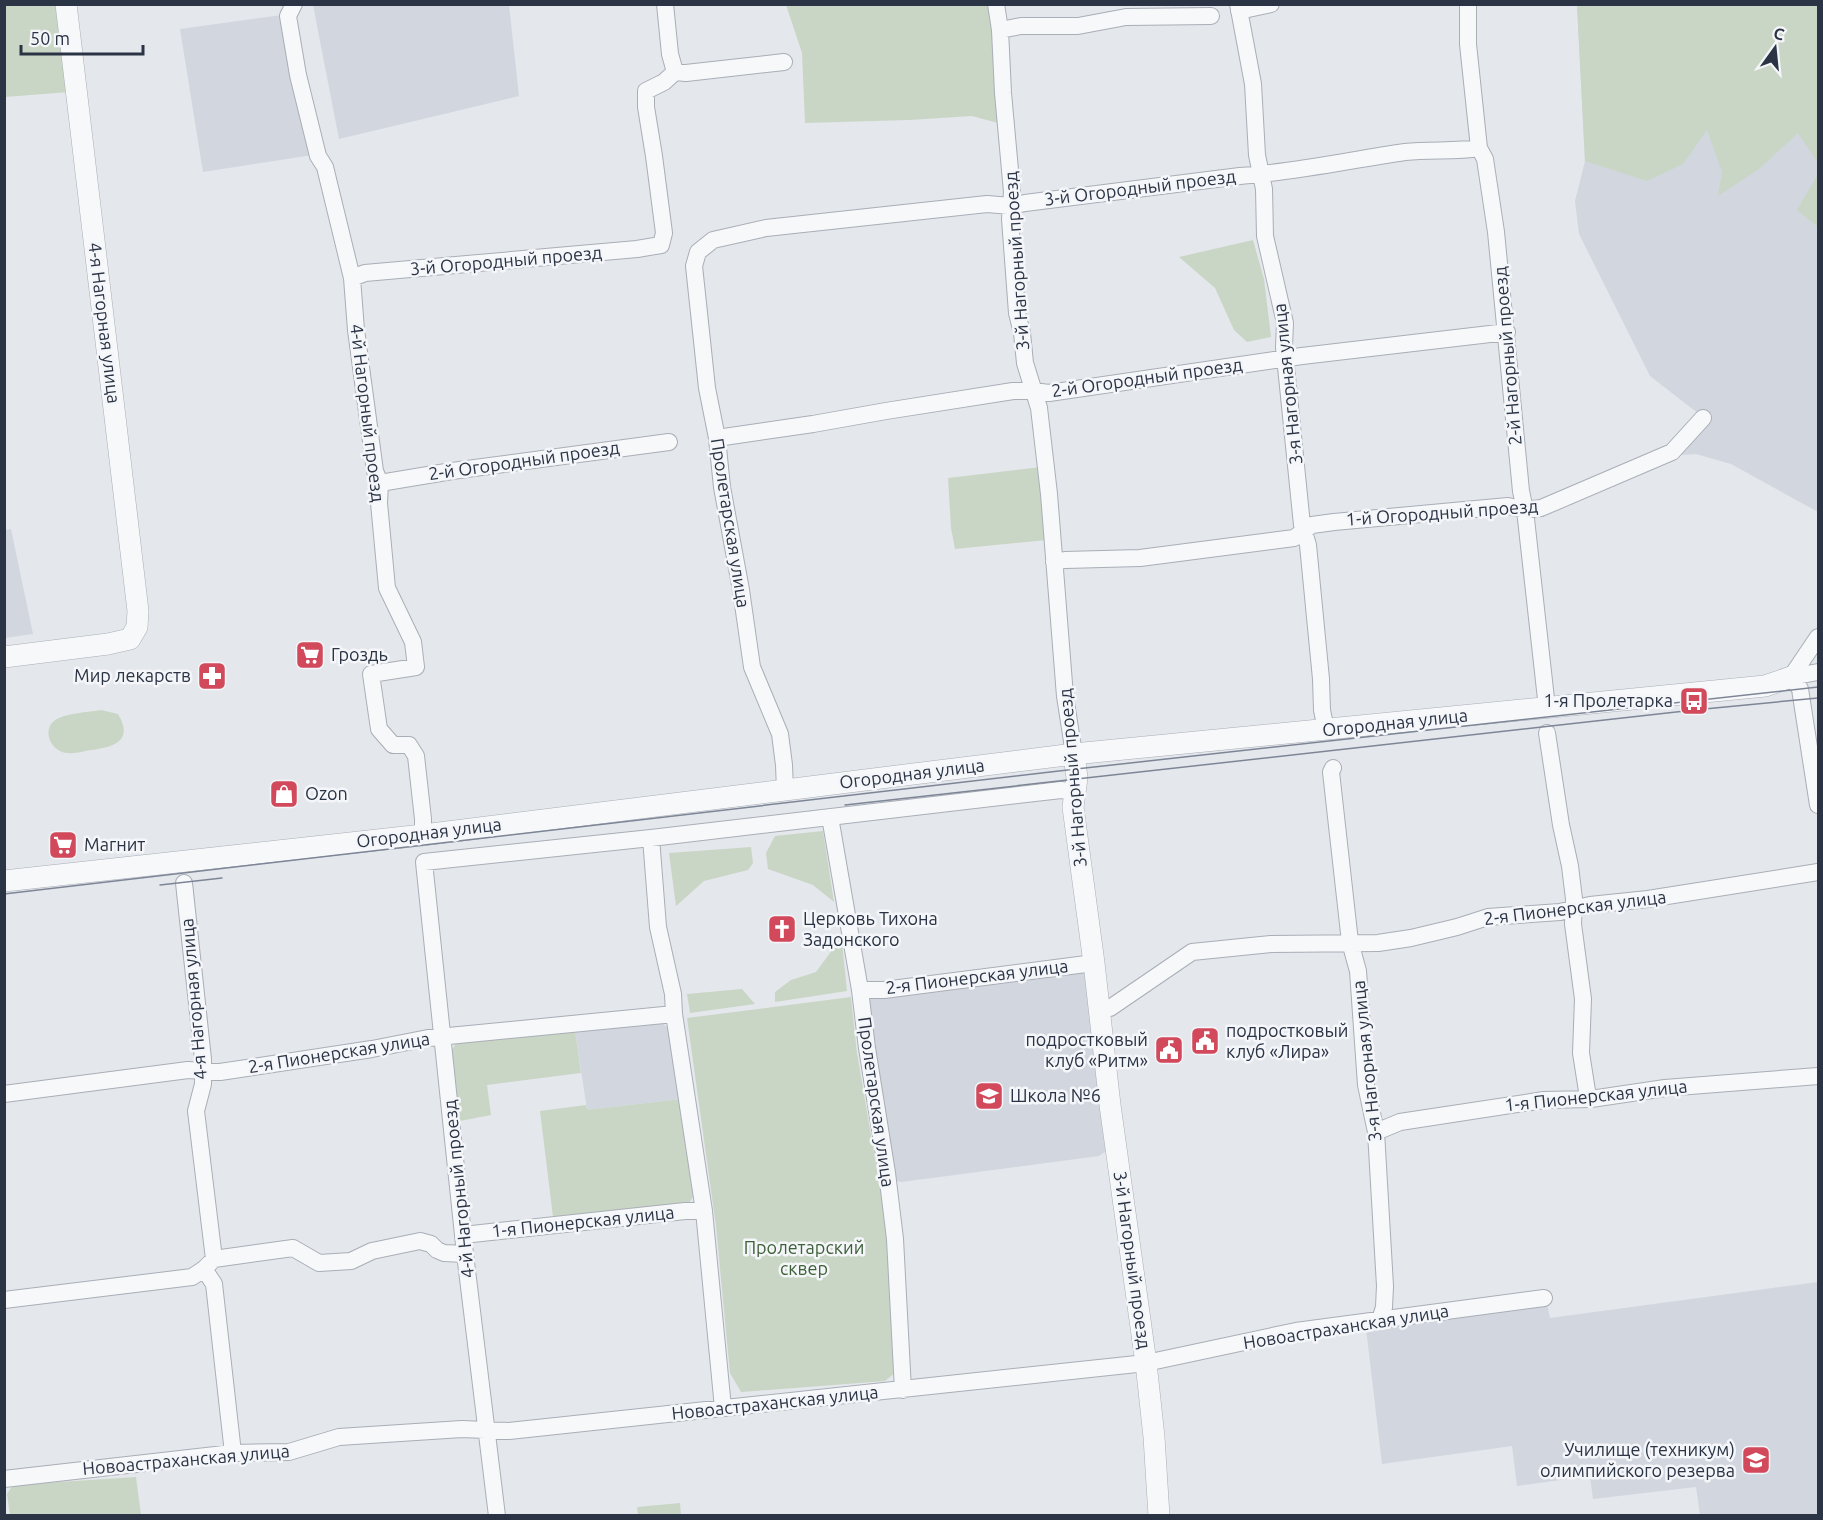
<svg xmlns="http://www.w3.org/2000/svg" width="1823" height="1520" font-family="Ubuntu,sans-serif">
<style>
.built{fill:#d2d6de}
.green{fill:#c9d6c5}
.lines{fill:none;stroke-linecap:round;stroke-linejoin:round}
.minor-casing{stroke:#a9aeb7;stroke-width:18}
.tertiary-casing{stroke:#a9aeb7;stroke-width:22}
.minor{stroke:#f7f8fa;stroke-width:16}
.tertiary{stroke:#f7f8fa;stroke-width:21}
.tram{stroke:#7d8696;stroke-width:1.5}
.labels{text-anchor:middle;stroke-width:5;stroke-linejoin:round;paint-order:stroke}
.street-label{font-size:18px;fill:#2b3445;stroke:#f4f6f9}
.poi-label{font-size:18px;fill:#2b3445;stroke:#f4f6f9;text-anchor:start}
.park-label{font-size:18px;fill:#3f6138;stroke:#f4f6f9}
</style>
<rect width="100%" height="100%" fill="#e4e7ec"/>
<path class="built" d="M313 5H509L519 96 339 139Z
M1577 5H1818V512L1731 464 1696 454 1667 456 1708 421 1650 376 1579 234 1575 201 1585 161Z
M282 15 313 155 203 172 180 29Z
M11 529 33 634 5 638V530Z
M1080 970 1087 974 1107 1143 1105 1152 1099 1156 901 1182 893 1180 867 1004 870 999 888 995Z
M659 1021 667 1027 672 1036 681 1099 587 1110 575 1030Z
M1818 1282V1515H1700L1696 1487 1593 1499 1590 1476 1517 1486 1512 1446 1382 1464 1366 1328 1547 1304 1550 1318Z"/>
<path class="green" d="M5 5H60L69 92 5 97Z
M786 5H990L994 33 998 123 972 116 909 120 805 123 802 53Z
M1577 5H1818V163L1798 133 1759 169 1718 196 1722 172 1707 130 1683 164 1647 181 1585 161Z
M1818 174V227L1797 210Z
M1253 240 1264 279 1271 337 1247 342 1234 330 1215 288 1179 257Z
M1041 467 1047 540 955 549 951 528 948 478Z
M101 710 118 714C134 741 114 747 91 750 84 751 75 754 68 753 49 752 40 726 59 718 70 713 89 712 101 710Z
M823 831 834 902 813 885 768 869 766 853 775 836Z
M751 847 753 863 748 870 704 881 676 906 669 853Z
M841 933 847 991 775 1002V992L791 980 816 972 835 946Z
M742 989 755 1004 690 1013 687 994Z
M851 997 857 1053 889 1241 896 1372 885 1381 741 1392 730 1373 716 1226 687 1018Z
M575 1030 581 1073 487 1085 491 1115 460 1121 452 1050 457 1041Z
M681 1099 693 1197 689 1203 553 1217 540 1111 586 1105 587 1110Z
M136 1477 141 1515H10L7 1494 13 1485Z
M680 1503 681 1515H638L637 1507Z"/>
<g class="lines">
<g class="minor-casing">
<path id="minor" d="M294 4 288 16 289 22 298 75 318 156 325 167 352 278 356 330 375 471 380 483 379 503 387 588 413 642 416 667 371 674 379 729 393 745H409L416 756 423 819V835
M996 4 1000 30 1003 93 1012 192 1010 219 1017 313 1022 333 1025 363 1039 408 1049 494 1065 696 1074 754
M1238 4 1253 84 1257 155 1264 189 1265 236 1285 323 1284 347 1302 525 1308 545 1321 679 1322 710 1326 730
M1468 4V44L1479 148 1485 159 1496 232 1521 491 1525 510 1547 708
M1239 11 1271 4
M1000 30 1021 26H1078L1126 17 1211 16
M675 72 686 73 784 62
M352 278 365 273 637 249 661 245 664 233 654 156 646 107V91L664 82 675 72 670 54 665 4
M717 438 813 424 886 411 1013 391H1033L1049 393 1302 356 1507 332
M380 483 452 471 669 442
M1054 562 1065 560 1140 558 1294 538 1312 525 1334 522 1508 506 1525 510 1541 508 1672 452 1703 418
M1791 677 1800 689 1818 805
M1791 677 1818 637
M1791 677 1818 672
M1547 733 1561 825 1570 866 1574 899 1573 924 1583 999 1581 1053 1587 1091 1591 1099
M1333 768 1331 772 1350 942 1358 971 1366 1085 1376 1132 1385 1286 1384 1307 1380 1320
M785 790 784 765 780 734 752 667 741 590 722 487 717 438 707 388 694 266 698 252 713 240 766 228 987 204 1011 206 1025 203 1240 176C1296 172 1350 160 1405 152 1430 149 1455 152 1479 148
M830 817 860 990 867 1048 887 1173 895 1239 903 1390
M651 838 658 927 673 994 674 1014 704 1211 723 1408
M184 883 203 1059V1084L196 1111 214 1259
M860 990H884L1094 963
M1099 1010 1110 1008 1192 952 1271 944 1378 943 1411 938 1457 927 1488 917 1560 912 1590 905 1648 899 1818 872
M4 1094 188 1070 220 1072 372 1049 428 1038 674 1014
M1376 1132 1400 1122 1544 1100 1591 1099 1665 1088 1818 1076
M463 1235 685 1211H704
M204 1269 214 1284 233 1453
M4 1300 192 1277 204 1269 214 1259 293 1248 319 1263 351 1261 372 1251 420 1241 431 1244 437 1250 444 1253 465 1254
M4 1479 233 1453 289 1452 339 1437 462 1429 509 1431 1146 1363 1296 1331 1544 1298
M497 1516 465 1254 424 862 651 838 1061 790 1076 792"/>
</g>
<g class="tertiary-casing">
<path id="tertiary" d="M4 657 108 644 130 639 137 627 138 611 66 4
M1074 754 1077 778 1073 807 1094 963 1110 1105 1146 1363 1154 1437 1159 1516
M4 881 423 835 1074 754 1765 686 1791 677"/>
</g>
<use href="#minor" class="minor"/>
<use href="#tertiary" class="tertiary"/>
<path class="tram" d="M845 805 1694 710 1818 698
M160 885 222 878
M4 894 1076 769 1818 687"/>
</g>
<defs>
<g id="supermarket-square" transform="scale(1.5)"><rect x="-9" y="-9" width="18" height="18" rx="4" fill="#d1495b" stroke="#f4f6f9"/><path d="M-6-5.5h2.5l.6 2H6L4.5 2H-2.5L-4.4-4H-6ZM-1.5 3.2a1.3 1.3 0 1 0 .1 0ZM3 3.2a1.3 1.3 0 1 0 .1 0Z" fill="#fff"/></g>
<g id="pharmacy-square" transform="scale(1.5)"><rect x="-9" y="-9" width="18" height="18" rx="4" fill="#d1495b" stroke="#f4f6f9"/><path d="M-2-6h4v4h4v4h-4v4h-4v-4h-4v-4h4Z" fill="#fff"/></g>
<g id="bus-square" transform="scale(1.5)"><rect x="-9" y="-9" width="18" height="18" rx="4" fill="#d1495b" stroke="#f4f6f9"/><path d="M-5-6H5V4H4V6H2V4H-2V6H-4V4H-5ZM-3.5-4V0h7V-4ZM-3.5 1.2v1.5H-2V1.2ZM2 1.2v1.5H3.5V1.2Z" fill="#fff"/></g>
<g id="shop-square" transform="scale(1.5)"><rect x="-9" y="-9" width="18" height="18" rx="4" fill="#d1495b" stroke="#f4f6f9"/><path d="M-5-2.5h2.3a2.7 3.5 0 0 1 5.4 0H5L5.5 6h-11ZM-1.5-2.5h3a1.5 2.3 0 0 0-3 0Z" fill="#fff"/></g>
<g id="church-square" transform="scale(1.5)"><rect x="-9" y="-9" width="18" height="18" rx="4" fill="#d1495b" stroke="#f4f6f9"/><path d="M-1.2-6h2.4v3.5h3.3v2.4h-3.3V6h-2.4V-.1h-3.3v-2.4h3.3Z" fill="#fff"/></g>
<g id="civic-square" transform="scale(1.5)"><rect x="-9" y="-9" width="18" height="18" rx="4" fill="#d1495b" stroke="#f4f6f9"/><path d="M-.6-6.5H3V-4.5H.6V-3L4-1V1h2V6H-6V1h2V-1L-.6-3ZM-1.2 2.5V6h2.4V2.5Z" fill="#fff"/></g>
<g id="school-square" transform="scale(1.5)"><rect x="-9" y="-9" width="18" height="18" rx="4" fill="#d1495b" stroke="#f4f6f9"/><path d="M0-5L7-2L0 1L-7-2ZM-4 1L0 2.5L4 1V4Q0 6-4 4Z" fill="#fff"/></g>
<g id="university-square" transform="scale(1.5)"><rect x="-9" y="-9" width="18" height="18" rx="4" fill="#d1495b" stroke="#f4f6f9"/><path d="M0-5L7-2L0 1L-7-2ZM-4 1L0 2.5L4 1V4Q0 6-4 4Z" fill="#fff"/></g>
</defs>
<g fill-rule="evenodd">
<use href="#supermarket-square" x="310" y="655"/>
<use href="#pharmacy-square" x="212" y="676"/>
<use href="#bus-square" x="1694" y="701"/>
<use href="#shop-square" x="284" y="794"/>
<use href="#supermarket-square" x="63" y="845"/>
<use href="#church-square" x="782" y="929"/>
<use href="#civic-square" x="1205" y="1041"/>
<use href="#civic-square" x="1169" y="1050"/>
<use href="#school-square" x="989" y="1096"/>
<use href="#university-square" x="1756" y="1460"/>
</g>
<g class="labels">
<g class="street-label">
<text transform="translate(1140 188) rotate(-7)" y="6">3-й Огородный проезд</text>
<text transform="translate(506 261) rotate(-5)" y="6">3-й Огородный проезд</text>
<text transform="translate(1017 261) rotate(-94)" y="6">3-й Нагорный проезд</text>
<text transform="translate(104 323) rotate(83)" y="6">4-я Нагорная улица</text>
<text transform="translate(1508 356) rotate(-95)" y="6">2-й Нагорный проезд</text>
<text transform="translate(1147 378) rotate(-8)" y="6">2-й Огородный проезд</text>
<text transform="translate(1288 384) rotate(-96)" y="6">3-я Нагорная улица</text>
<text transform="translate(367 413) rotate(83)" y="6">4-й Нагорный проезд</text>
<text transform="translate(524 461) rotate(-8)" y="6">2-й Огородный проезд</text>
<text transform="translate(1442 513) rotate(-4)" y="6">1-й Огородный проезд</text>
<text transform="translate(730 523) rotate(81)" y="6">Пролетарская улица</text>
<text transform="translate(1395 723) rotate(-6)" y="6">Огородная улица</text>
<text transform="translate(912 774) rotate(-7)" y="6">Огородная улица</text>
<text transform="translate(1073 778) rotate(-95)" y="6">3-й Нагорный проезд</text>
<text transform="translate(429 833) rotate(-7)" y="6">Огородная улица</text>
<text transform="translate(1575 908) rotate(-7)" y="6">2-я Пионерская улица</text>
<text transform="translate(977 977) rotate(-7)" y="6">2-я Пионерская улица</text>
<text transform="translate(194 999) rotate(-95)" y="6">4-я Нагорная улица</text>
<text transform="translate(339 1053) rotate(-9)" y="6">2-я Пионерская улица</text>
<text transform="translate(1367 1061) rotate(-96)" y="6">3-я Нагорная улица</text>
<text transform="translate(1596 1096) rotate(-6)" y="6">1-я Пионерская улица</text>
<text transform="translate(876 1102) rotate(82)" y="6">Пролетарская улица</text>
<text transform="translate(459 1189) rotate(-96)" y="6">4-й Нагорный проезд</text>
<text transform="translate(583 1222) rotate(-6)" y="6">1-я Пионерская улица</text>
<text transform="translate(1132 1260) rotate(82)" y="6">3-й Нагорный проезд</text>
<text transform="translate(1346 1327) rotate(-9)" y="6">Новоастраханская улица</text>
<text transform="translate(775 1403) rotate(-6)" y="6">Новоастраханская улица</text>
<text transform="translate(186 1460) rotate(-5)" y="6">Новоастраханская улица</text>
</g>
<g class="poi-label">
<text x="331" y="661">Гроздь</text>
<text x="191" y="682" text-anchor="end">Мир лекарств</text>
<text x="1673" y="707" text-anchor="end">1-я Пролетарка</text>
<text x="305" y="800">Ozon</text>
<text x="84" y="851">Магнит</text>
<text x="803" y="925">Церковь Тихона<tspan x="803" dy="21">Задонского</tspan></text>
<text x="1226" y="1037">подростковый<tspan x="1226" dy="21">клуб «Лира»</tspan></text>
<text x="1148" y="1046" text-anchor="end">подростковый<tspan x="1148" dy="21">клуб «Ритм»</tspan></text>
<text x="1010" y="1102">Школа №6</text>
<text x="1735" y="1456" text-anchor="end">Училище (техникум)<tspan x="1735" dy="21">олимпийского резерва</tspan></text>
</g>
<g class="park-label">
<text x="804" y="1254">Пролетарский<tspan x="804" dy="21">сквер</tspan></text>
</g>
</g>
<rect width="1823" height="1520" fill="none" stroke="#2b3445" stroke-width="12"/>
<g transform="translate(1775 48) rotate(15)" stroke="#f4f6f9" stroke-width="4.5" paint-order="stroke">
<path d="M0-4.5L10 22L0 15L-10 22Z" fill="#2b3445"/>
<text y="-9" font-size="16" font-weight="bold" text-anchor="middle" fill="#2b3445">С</text>
</g>
<path d="M21 45v9h122v-9" fill="none" stroke="#2b3445" stroke-width="3"/>
<text x="30" y="45" font-size="18" fill="#2b3445" stroke="#f4f6f9" stroke-width="4.5" paint-order="stroke">50 m</text>
</svg>
